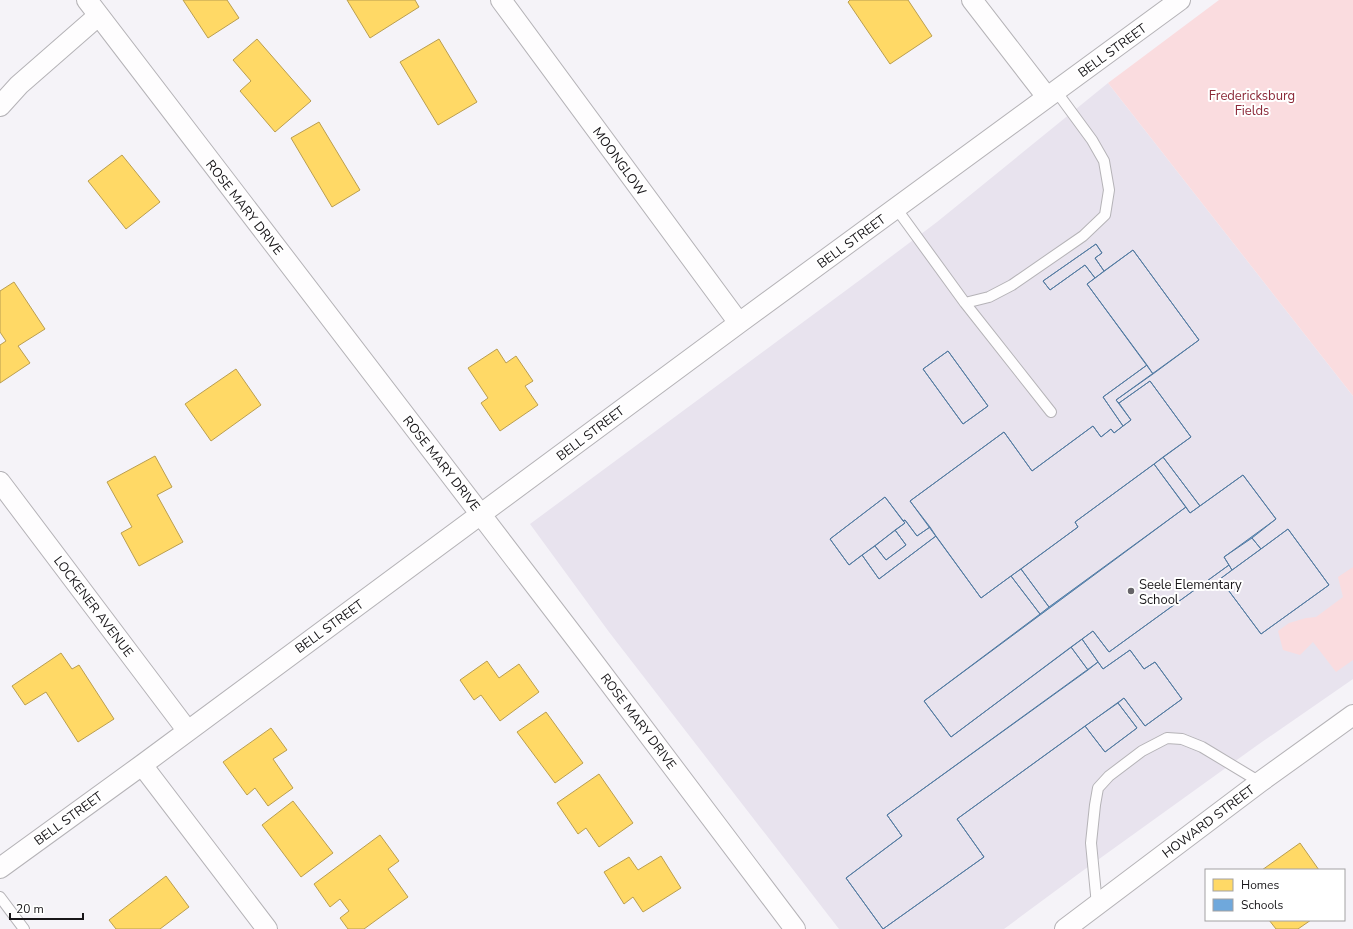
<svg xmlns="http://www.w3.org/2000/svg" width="1353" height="929" font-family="'Nunito Sans',sans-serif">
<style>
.built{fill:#e8e3ee}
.green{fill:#fadcdf}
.homes{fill:#ffd966;stroke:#ba9e4f}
.schools{fill:#6fa8dc;stroke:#557ca2;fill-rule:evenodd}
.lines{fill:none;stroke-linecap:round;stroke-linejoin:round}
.service-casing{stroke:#b5b3b7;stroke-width:12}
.minor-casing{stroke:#b5b3b7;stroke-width:22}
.service{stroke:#fefdfe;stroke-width:10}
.minor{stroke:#fefdfe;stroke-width:20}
.poi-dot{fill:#656367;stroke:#fff;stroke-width:1.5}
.labels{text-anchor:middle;stroke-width:4;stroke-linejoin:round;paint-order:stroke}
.street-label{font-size:13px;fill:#181619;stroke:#fff}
.park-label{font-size:13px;fill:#8b2938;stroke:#fff}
.poi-label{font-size:13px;fill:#181619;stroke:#fff;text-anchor:start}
</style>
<rect width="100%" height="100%" fill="#f5f3f8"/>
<path class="built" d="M1108 83 1353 396V679L1259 744 1081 872 1004 929H839L609 632 530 524 864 277 937 222Z"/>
<path class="green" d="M1219 0H1353V396L1108 83Z
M1353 567V660L1336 672 1313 642 1300 655 1283 650 1278 631 1289 623 1306 618 1316 617 1343 597 1338 577Z"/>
<path class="homes" d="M183 0H227L239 18 208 38Z
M347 0H415L419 7 370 38Z
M850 0H908L932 36 890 64 848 2Z
M257 39 311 101 275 132 240 91 251 81 233 60Z
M439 39 477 102 438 125 400 62Z
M319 122 360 190 332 207 291 138Z
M122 155 160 202 126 229 88 181Z
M14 282 45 329 18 346 30 363 0 383V345L6 341 0 332V291Z
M497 349 506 363 516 356 533 381 525 386 538 405 500 431 481 403 488 398 468 368Z
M236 369 261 405 211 441 185 404Z
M155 456 172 487 157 495 183 542 139 566 121 533 132 527 107 482Z
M61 653 72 669 79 665 114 719 78 742 46 692 25 705 12 686Z
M487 661 499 678 519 664 539 692 500 721 481 695 474 700 460 680Z
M546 712 583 763 555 783 517 732Z
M271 728 287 750 273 759 293 788 268 806 255 788 247 795 223 762Z
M599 774 633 823 599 847 586 828 578 834 557 803Z
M293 801 333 853 301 877 262 825Z
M380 835 399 861 388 869 408 897 364 929H348L340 918 349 911 340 899 330 907 314 884Z
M1300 843 1319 870H1262Z
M661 856 681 888 643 912 633 897 624 904 604 872 629 857 638 870Z
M166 876 189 907 160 929H116L109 920Z
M1269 920H1311L1298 929H1276Z"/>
<path class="schools" d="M1096 244 1102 253 1095 258 1104 271 1133 250 1199 340 1116 400 1119 403 1150 381 1191 437 1163 457 1200 506 1243 475 1276 519 1252 538 1261 549 1288 529 1329 585 1261 634 1220 579 1232 570 1229 565 1109 652 1093 631 1082 639 1103 669 1130 650 1144 669 1155 662 1182 699 1145 726 1124 698 1118 703 1137 728 1105 752 1085 726 957 819 984 857 883 929 846 878 902 836 887 815 1088 670 1071 647 951 737 924 701 1040 614 1011 576 981 598 936 536 879 579 862 555 849 565 830 539 885 497 903 521 905 520 917 536 930 527 910 501 1004 432 1032 471 1093 426 1101 437 1111 429 1114 433 1123 426 1103 397 1147 365 1087 284 1095 278 1085 265 1050 290 1043 281ZM1154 464 1186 507 1049 607 1021 569 1078 527 1075 522ZM895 530 906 545 886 560 875 546Z
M1096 244 1102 253 1095 258 1104 271 1095 278 1085 265 1050 290 1043 281Z
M1133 250 1199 340 1153 374 1087 284Z
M948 351 988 406 963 424 923 369Z
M948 351 988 406 963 424 923 369Z
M1147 365 1153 374 1116 400 1131 420 1123 426 1103 397Z
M1150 381 1191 437 1075 522 1078 527 981 598 910 501 1004 432 1032 471 1093 426 1101 437 1111 429 1114 433 1131 420 1119 403Z
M1163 457 1200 506 1190 513 1154 464Z
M1243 475 1276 519 1224 557 1229 565 1109 652 1093 631 951 737 924 701 1186 507 1190 513Z
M885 497 905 523 849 565 830 539Z
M905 520 917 536 930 527 936 536 879 579 862 555 875 546 886 560 906 545 895 530 905 523 903 521Z
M1288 529 1329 585 1261 634 1220 579Z
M1252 538 1261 549 1232 570 1224 557Z
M1021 569 1049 607 1040 614 1011 576Z
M1082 639 1098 662 1088 670 1071 647Z
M1130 650 1144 669 1155 662 1182 699 1145 726 1124 698 957 819 984 857 883 929 846 878 902 836 887 815 1098 662 1103 669Z
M1118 703 1137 728 1105 752 1085 726Z"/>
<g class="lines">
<g class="service-casing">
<path id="service" d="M896 208 965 303 989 297 1012 285 1083 236 1105 215 1109 190 1104 161 1092 140 1056 91
M965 303 1051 412
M0 897 24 929
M1097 905 1091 843 1095 805 1098 788 1109 776 1142 751 1167 738 1182 739 1202 747 1260 782"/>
</g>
<g class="minor-casing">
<path id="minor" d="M87 0 586 652 795 929
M501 0 739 323
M972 0 1047 97
M0 106 19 85 98 16
M0 482 187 730
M142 765 267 929
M0 868 142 765 739 323 1180 0
M1065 929 1260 782 1353 715"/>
</g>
<use href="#service" class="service"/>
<use href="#minor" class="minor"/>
</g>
<circle class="poi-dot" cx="1131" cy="591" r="4"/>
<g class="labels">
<g class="street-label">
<text transform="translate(1112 50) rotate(-36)" y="5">BELL STREET</text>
<text transform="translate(620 161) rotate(54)" y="5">MOONGLOW</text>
<text transform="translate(245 207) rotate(52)" y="5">ROSE MARY DRIVE</text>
<text transform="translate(851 241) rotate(-36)" y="5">BELL STREET</text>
<text transform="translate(590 433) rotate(-37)" y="5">BELL STREET</text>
<text transform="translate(442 463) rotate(52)" y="5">ROSE MARY DRIVE</text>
<text transform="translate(94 606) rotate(53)" y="5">LOCKENER AVENUE</text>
<text transform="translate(329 626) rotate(-36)" y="5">BELL STREET</text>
<text transform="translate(639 721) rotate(53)" y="5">ROSE MARY DRIVE</text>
<text transform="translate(68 818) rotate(-36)" y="5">BELL STREET</text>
<text transform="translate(1208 821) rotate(-37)" y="5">HOWARD STREET</text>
</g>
<g class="park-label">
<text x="1252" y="100">Fredericksburg<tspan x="1252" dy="15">Fields</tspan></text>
</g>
<g class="poi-label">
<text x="1139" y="589">Seele Elementary<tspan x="1139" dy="15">School</tspan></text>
</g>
</g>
<rect x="1205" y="869" width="140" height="52" fill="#ffffff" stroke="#a3a2a3"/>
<rect x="1213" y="879" width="20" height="12" fill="#ffd966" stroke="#a3a2a3"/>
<text x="1241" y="889" font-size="12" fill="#181619">Homes</text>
<rect x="1213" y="899" width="20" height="12" fill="#6fa8dc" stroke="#a3a2a3"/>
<text x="1241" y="909" font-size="12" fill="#181619">Schools</text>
<path d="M10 913v6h73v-6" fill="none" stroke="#181619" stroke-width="2"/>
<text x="16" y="913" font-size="12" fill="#181619" stroke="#ffffff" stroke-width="3" paint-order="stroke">20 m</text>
</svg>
